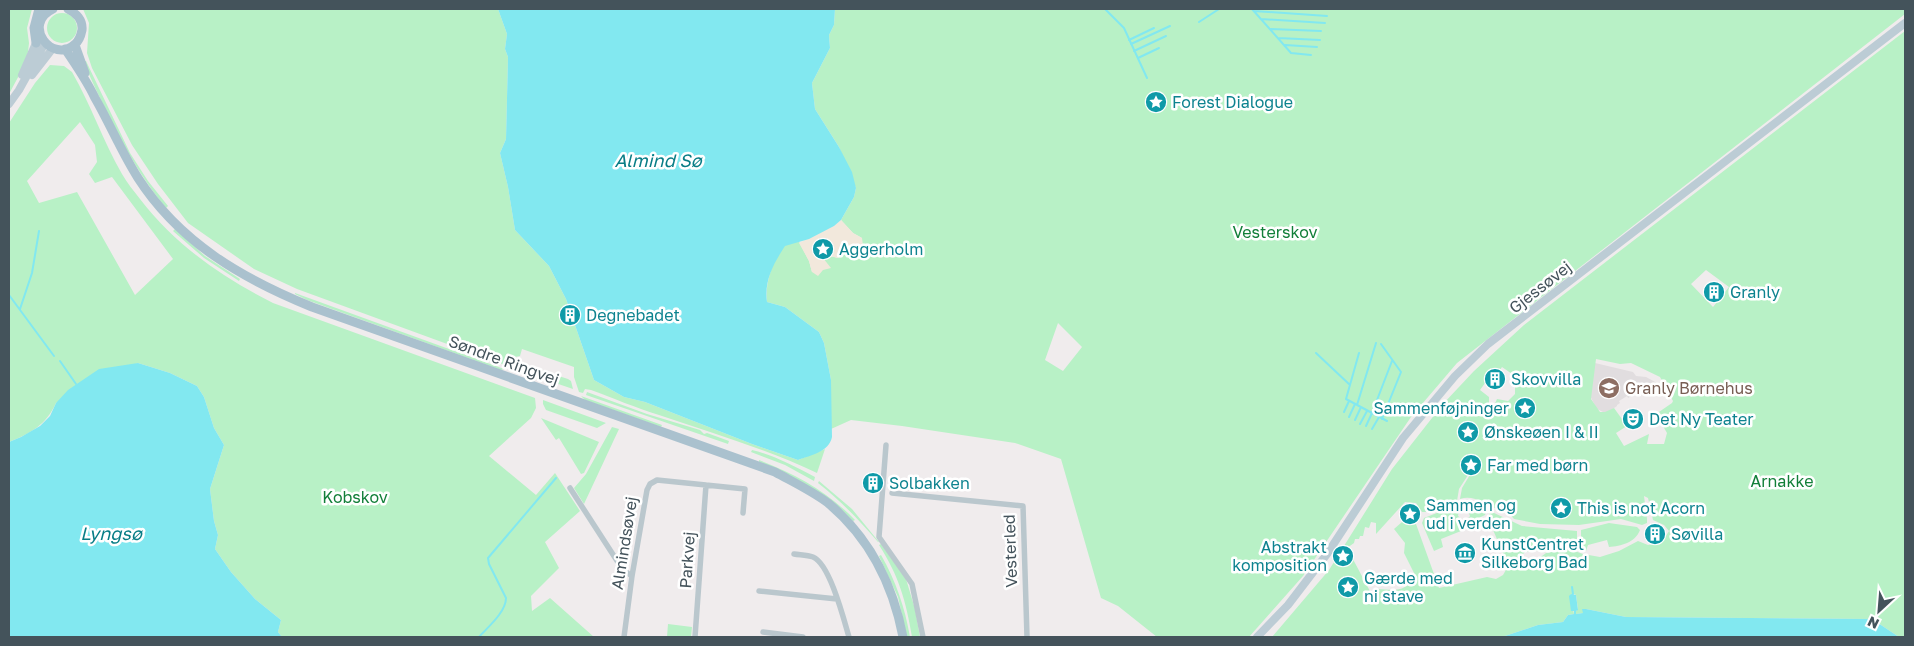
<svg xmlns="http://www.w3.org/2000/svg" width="1914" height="646" font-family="'Golos Text',sans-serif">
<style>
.education{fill:#e1dddf}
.green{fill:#b8f1c6;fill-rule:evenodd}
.sand{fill:#f2e8dc}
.water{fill:#82e8f0}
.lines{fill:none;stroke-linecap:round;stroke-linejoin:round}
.stream{stroke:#82e8f0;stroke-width:2}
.street{stroke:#bac7cd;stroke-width:5.5}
.secondary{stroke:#bcccd5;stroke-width:8}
.primary{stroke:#aac1ce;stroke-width:9}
.labels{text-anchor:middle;stroke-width:5;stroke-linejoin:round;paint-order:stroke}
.culture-label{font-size:16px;fill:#0d838f;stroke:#fff;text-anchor:start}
.park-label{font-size:16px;fill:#127f39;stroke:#fff}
.street-label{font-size:16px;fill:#44535b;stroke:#fff}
.education-label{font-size:16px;fill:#785e54;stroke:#fff;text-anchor:start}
.water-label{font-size:18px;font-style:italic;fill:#087d86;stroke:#fff}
</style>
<rect width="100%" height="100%" fill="#f0eced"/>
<path class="education" d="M1595 363 1633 372 1636 376 1646 377 1657 383 1660 389 1658 392 1653 383 1628 398 1627 396 1619 401 1620 403 1617 405V406L1608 412H1603L1597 409 1589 394 1546 373Z"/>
<path class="green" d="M9 9H32L27 28 29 43 28 52 23 68 9 94Z
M83 9H498L507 34 505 49 508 57 506 139 500 153 508 187 515 230 549 266 566 299 594 380 624 397 645 402 752 444 798 460 825 449 817 473C766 449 712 433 659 415 636 408 613 398 591 390L585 389 583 393 579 392 574 377V367L522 349 520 356 515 357 510 367 297 289 254 269 188 223 158 184 132 145 92 68 87 53 89 23Z
M835 9H1905V14L1457 363 1411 417 1303 576 1249 637H1157L1118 606 1101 598 1061 459 1015 443 902 426 851 420 831 429V380L824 343 819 332 785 307 767 302C764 275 780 250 791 226L809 261 812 272C820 261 824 254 838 258L848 245 862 238 853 233 841 220 854 197 856 188 839 147 815 109 812 83 830 48 829 35 834 25ZM1058 323 1082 347 1063 371 1045 360Z
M47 28a15 15 0 1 1 30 0a15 15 0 1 1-30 0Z
M1905 31V637H1899L1872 619 1626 617 1586 609 1583 613 1576 614V611L1578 609 1576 595 1574 594 1570 595 1574 614 1568 615 1563 622 1538 625 1502 637H1272L1329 570 1392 469 1443 404 1474 371 1524 325ZM1706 270 1729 287 1713 307 1691 284ZM1596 359 1620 364 1631 363 1660 377 1673 401 1672 403 1656 414 1667 433 1664 444H1647L1649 434 1624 446 1616 433 1627 426 1614 408 1605 412H1600L1591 399ZM1502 367 1515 376 1512 382 1515 386V394L1508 401 1497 399 1493 408 1489 404V397L1480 390 1496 368 1500 370ZM1470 472 1471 473 1462 488 1460 499C1477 493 1491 511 1508 512L1514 519 1540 524 1579 525 1621 519 1642 525 1647 523V519L1644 496 1648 498 1653 520 1664 525 1669 531 1662 542 1648 545 1638 541 1619 551 1600 557 1583 554 1569 549 1546 553 1538 559 1510 563 1503 575 1496 579 1487 577 1439 588 1416 524 1408 525 1402 522 1394 529 1405 543 1404 553 1415 575C1406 593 1395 590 1377 589L1372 595 1347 548 1354 543 1355 539H1359L1360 536H1363L1365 527 1369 528 1371 522 1376 523V534L1405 502 1416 503 1422 512H1427L1457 501 1459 489Z
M83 61H86L130 153 148 181 168 206 166 208C130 164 106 112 83 61Z
M50 65 64 66 72 72C91 105 103 141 122 174 127 183 134 191 140 199 175 245 222 277 273 303L535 398 536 408 531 418 489 456 536 495 555 473 580 511 545 542 559 568 531 596 532 611 550 598 594 637H282L278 632 281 620 255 599 231 572 215 549 218 535 214 521 210 489 224 445 214 428 204 397 197 386 170 373 138 363 56 403C46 425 31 433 9 442V123L35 83ZM80 122 95 145 97 162 89 174 95 183 112 177 173 259 135 295 77 192 39 203 27 181Z
M175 229 205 256 240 279 239 281 204 258 173 231Z
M295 294V293L504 369 501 370 307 300Z
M521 364 568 379 571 381 573 389 517 370Z
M587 392 647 414 700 430 704 434 707 433 729 441 728 444 586 395Z
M581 396 662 425 661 427 585 400Z
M543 400 606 423 597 428 546 410 543 404Z
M541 418 599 442 584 473 581 474 559 438 556 440Z
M612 427 619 429 584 504 574 488 586 474Z
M752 450C773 455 794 466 815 477L814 481 785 465 751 452Z
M759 460C796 474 828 492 855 520L853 521C826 493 795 477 759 462Z
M819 481 852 509 879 542H878C859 520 841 501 818 483Z
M1468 500 1487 510 1485 515 1468 523 1467 520 1470 516 1467 509H1462L1460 504Z
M1457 505 1459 510 1458 516 1464 521 1466 529 1441 539 1443 547 1434 551 1422 523 1424 518Z
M1492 512 1522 526 1577 531V540L1574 545 1562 541H1556L1543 550 1525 552 1517 560H1510L1505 558 1488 518 1489 514Z
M1609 523 1637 527 1640 530C1635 543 1621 546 1609 547L1607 540 1588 545 1586 551 1581 548V530Z
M881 544 906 579 915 609 920 637H912C906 601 899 576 879 545Z
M881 555C896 581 905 608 910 637H907L898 597 879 556Z
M668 624 692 627 691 637H667Z"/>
<path class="sand" d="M841 220 853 233 862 238 863 246 855 255 848 245 838 258 830 256 823 258 831 268 823 270 818 276 812 272 809 261 799 243 834 226Z"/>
<path class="water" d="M498 9H835L834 25 829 35 830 48 812 83 815 109 839 147 852 172 856 188 854 197 841 220 834 226 809 239 785 246C774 263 764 280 767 302L785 307 819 332 824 343 831 380 832 437C829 452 811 455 798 460L752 444 645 402 624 397 594 380 566 299 549 266 515 230 508 187 500 153 506 139 508 57 505 49 507 34Z
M138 363 170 373 197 386 204 397 214 428 224 445 210 489 214 521 218 535 215 549 231 572 255 599 281 620 278 632 282 637H9V442L21 437 40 426 50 416 56 403 68 390 99 369Z
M1571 594 1576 595 1578 610 1576 611V614L1583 613 1582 609H1586L1626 617 1872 619 1899 637H1502L1538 625 1563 622 1568 615 1574 614V611H1571L1569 596Z"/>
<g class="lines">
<path class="stream" d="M1105 9 1124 28 1147 78
M1252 9 1291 53 1311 55
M1323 9H1328
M1254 11 1327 16
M1261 19 1325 23
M1199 22 1219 9
M1271 29 1321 31
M1278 38 1320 40
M1129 40 1154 28
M1131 44 1170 26
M1285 45 1317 47
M1134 51 1166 36
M1138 58 1159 48
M9 295 54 356
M20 309 32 273 39 231
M1381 344 1401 372 1382 419
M1316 353 1350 385
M1359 353 1346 399 1387 421
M60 361 76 384
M1357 405 1376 343
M1344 412 1349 401
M1349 417 1355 404
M1355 420 1361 407
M1360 424 1367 411
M1366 426 1372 413 1392 361
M1372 429 1379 417
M1569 564V568
M1572 587 1573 594
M479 637C488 627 506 612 506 598L489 564 488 558 556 478"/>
<path class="street" d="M886 445 879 537 912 584 923 637
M570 488 623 570 632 576
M892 493 1023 506 1027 637
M794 554C800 555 807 555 813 557 830 564 844 620 849 637
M759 591 837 599
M763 632 803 637
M624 637 632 576 647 490 650 484 657 480 745 489 743 513
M695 637 706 485"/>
<path class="secondary" d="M22 75 36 43
M32 75 53 48
M9 104 19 90 45 43
M1257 637 1288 605 1327 554 1403 438 1455 376 1488 344 1905 23"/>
<path class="primary" d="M53 9C21 24 52 65 75 44 79 41 81 35 82 30 83 20 76 13 68 9
M36 43 34 28 39 9
M75 45 85 73
M65 49C76 65 87 81 95 98 110 124 122 153 138 178 180 243 243 279 312 307L775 472C793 482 812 491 828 503 870 538 893 585 903 637"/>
</g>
<defs>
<g id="sight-disc" transform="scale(1.125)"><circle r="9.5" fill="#0f9aa8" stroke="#fff"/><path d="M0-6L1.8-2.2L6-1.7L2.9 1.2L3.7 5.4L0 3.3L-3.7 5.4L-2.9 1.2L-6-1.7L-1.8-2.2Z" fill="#fff"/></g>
<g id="building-disc" transform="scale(1.125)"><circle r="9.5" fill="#0f9aa8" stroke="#fff"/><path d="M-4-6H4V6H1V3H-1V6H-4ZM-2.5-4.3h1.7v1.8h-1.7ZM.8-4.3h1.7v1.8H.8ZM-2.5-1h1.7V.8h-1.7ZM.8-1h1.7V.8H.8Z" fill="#fff"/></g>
<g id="school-disc" transform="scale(1.125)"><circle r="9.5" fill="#8d6e63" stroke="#fff"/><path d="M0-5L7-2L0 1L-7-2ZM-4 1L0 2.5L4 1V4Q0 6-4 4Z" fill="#fff"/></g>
<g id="theatre-disc" transform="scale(1.125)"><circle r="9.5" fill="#0f9aa8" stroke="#fff"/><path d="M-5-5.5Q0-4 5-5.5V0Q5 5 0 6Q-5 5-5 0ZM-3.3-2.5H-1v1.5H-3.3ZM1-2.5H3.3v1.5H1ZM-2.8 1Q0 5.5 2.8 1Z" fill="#fff"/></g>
<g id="museum-disc" transform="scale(1.125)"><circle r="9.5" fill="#0f9aa8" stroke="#fff"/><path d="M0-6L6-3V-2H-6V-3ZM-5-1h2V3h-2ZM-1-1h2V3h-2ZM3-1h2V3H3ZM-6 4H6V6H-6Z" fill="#fff"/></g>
</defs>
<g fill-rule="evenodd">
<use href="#sight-disc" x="1156" y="102"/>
<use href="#sight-disc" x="823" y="249"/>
<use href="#building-disc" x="1714" y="292"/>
<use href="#building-disc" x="570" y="315"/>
<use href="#building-disc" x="1495" y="379"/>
<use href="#school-disc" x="1609" y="388"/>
<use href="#sight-disc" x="1525" y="408"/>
<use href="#theatre-disc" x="1633" y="419"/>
<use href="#sight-disc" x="1468" y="432"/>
<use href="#sight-disc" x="1471" y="465"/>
<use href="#building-disc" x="873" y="483"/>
<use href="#sight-disc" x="1561" y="508"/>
<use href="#sight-disc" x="1410" y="514"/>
<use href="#building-disc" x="1655" y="534"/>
<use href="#museum-disc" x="1465" y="553"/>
<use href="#sight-disc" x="1343" y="556"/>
<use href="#sight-disc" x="1348" y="587"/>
</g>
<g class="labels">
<g class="culture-label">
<text x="1172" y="108">Forest Dialogue</text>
<text x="839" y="255">Aggerholm</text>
<text x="1730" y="298">Granly</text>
<text x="586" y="321">Degnebadet</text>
<text x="1511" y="385">Skovvilla</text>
<text x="1509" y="414" text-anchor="end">Sammenføjninger</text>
<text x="1649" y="425">Det Ny Teater</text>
<text x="1484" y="438">Ønskeøen I &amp; II</text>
<text x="1487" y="471">Far med børn</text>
<text x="889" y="489">Solbakken</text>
<text x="1426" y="511">Sammen og<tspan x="1426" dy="18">ud i verden</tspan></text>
<text x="1577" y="514">This is not Acorn</text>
<text x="1671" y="540">Søvilla</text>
<text x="1481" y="550">KunstCentret<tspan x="1481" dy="18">Silkeborg Bad</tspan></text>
<text x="1327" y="553" text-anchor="end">Abstrakt<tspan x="1327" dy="18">komposition</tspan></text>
<text x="1364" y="584">Gærde med<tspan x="1364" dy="18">ni stave</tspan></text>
</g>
<g class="park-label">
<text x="1275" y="238">Vesterskov</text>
<text x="1782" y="487">Arnakke</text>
<text x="355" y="503">Kobskov</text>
</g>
<g class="street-label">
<text transform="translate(1540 287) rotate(-38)" y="6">Gjessøvej</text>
<text transform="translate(504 360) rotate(20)" y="6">Søndre Ringvej</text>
<text transform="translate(624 543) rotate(-81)" y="6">Almindsøvej</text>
<text transform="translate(1010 551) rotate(-92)" y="6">Vesterled</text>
<text transform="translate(687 560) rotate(-86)" y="6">Parkvej</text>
</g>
<g class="education-label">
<text x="1625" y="394">Granly Børnehus</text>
</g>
<g class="water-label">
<text x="658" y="167">Almind Sø</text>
<text x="111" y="540">Lyngsø</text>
</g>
</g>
<rect width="1914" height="646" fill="none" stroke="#44535b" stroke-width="20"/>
<g transform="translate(1879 611) rotate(206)" stroke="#ffffff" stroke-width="4" paint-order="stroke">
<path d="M0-4L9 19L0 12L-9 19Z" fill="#44535b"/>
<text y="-8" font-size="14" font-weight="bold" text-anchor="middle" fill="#44535b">N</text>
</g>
</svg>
